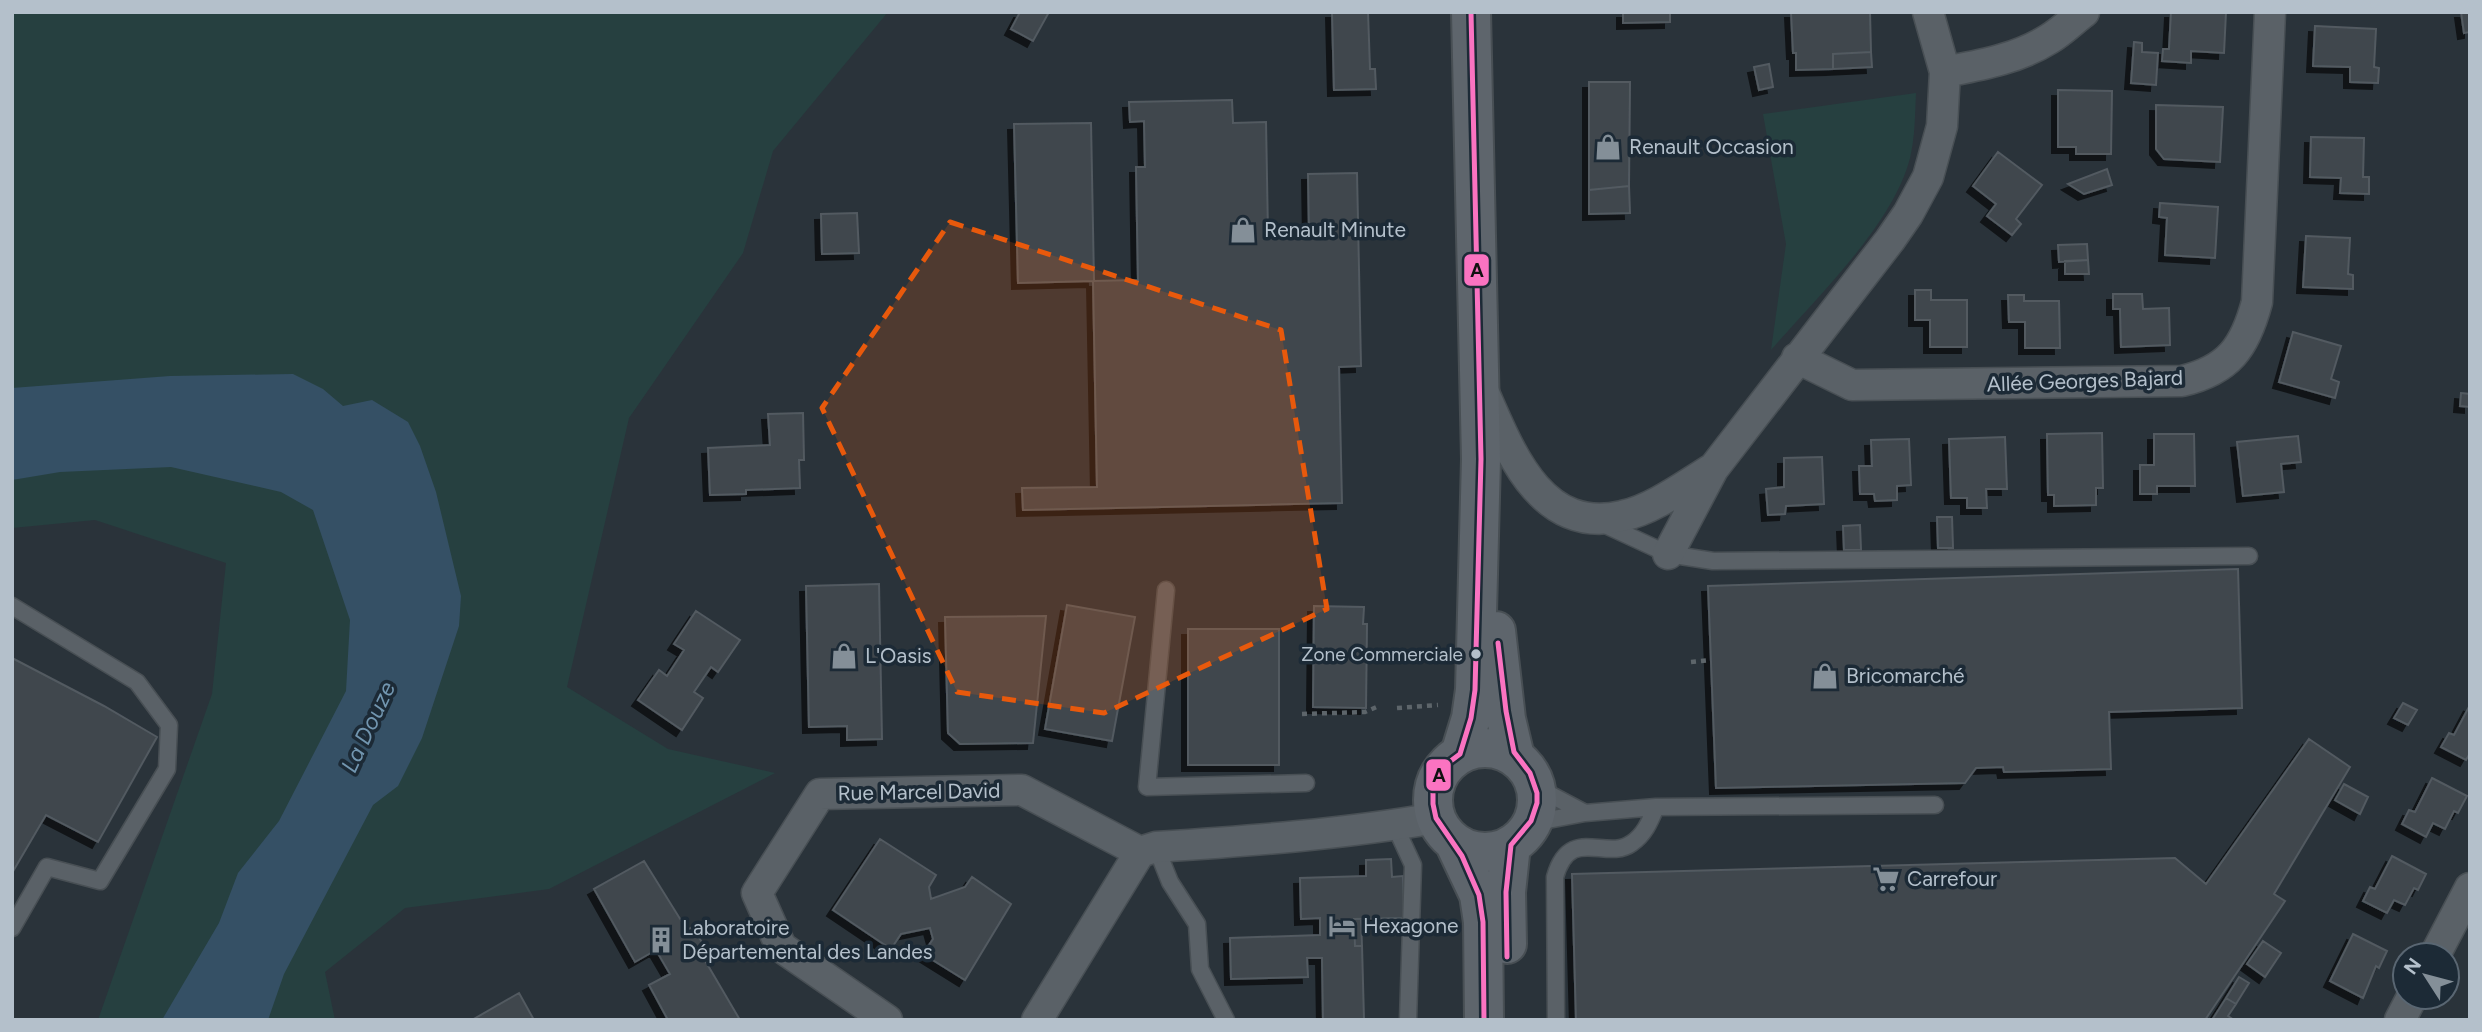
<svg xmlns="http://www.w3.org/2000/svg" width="2482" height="1032" font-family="Figtree,sans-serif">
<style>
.green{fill:#264040}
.water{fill:#355065}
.building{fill:#3f474d;stroke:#525a61;stroke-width:2;filter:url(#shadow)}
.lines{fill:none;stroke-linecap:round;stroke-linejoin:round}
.service-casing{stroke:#484f54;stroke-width:19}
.minor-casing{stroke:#484f54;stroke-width:33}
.secondary-casing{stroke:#484f54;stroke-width:42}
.path{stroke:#5d656a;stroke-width:4.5;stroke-dasharray:5 5;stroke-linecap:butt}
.service{stroke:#5a6167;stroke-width:16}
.minor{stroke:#5a6167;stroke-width:30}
.secondary{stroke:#5e656c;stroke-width:38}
.bus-1-casing{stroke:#1c2a36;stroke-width:10}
.bus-1{stroke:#fa73c1;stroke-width:5}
.marked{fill:#e8590c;fill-opacity:0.2;stroke:#e8590c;stroke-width:5;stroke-dasharray:14 9;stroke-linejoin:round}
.bus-dot{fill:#b4c0cb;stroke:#1c2a36;stroke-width:2.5}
.labels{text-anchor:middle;stroke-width:7;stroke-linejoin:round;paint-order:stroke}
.bus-label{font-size:19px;fill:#b4c0cb;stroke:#1c2a36;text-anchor:end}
.poi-label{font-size:21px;fill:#b4c0cb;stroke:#1c2a36;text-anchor:start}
.street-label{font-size:21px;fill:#b4c0cb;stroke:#1c2a36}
.water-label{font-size:23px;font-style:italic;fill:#7296b0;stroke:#1c2a36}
.line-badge{stroke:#1c2a36;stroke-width:2.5}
.pale-badge-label{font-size:19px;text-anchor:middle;font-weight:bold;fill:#111}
</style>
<defs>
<filter id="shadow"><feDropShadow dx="-6" dy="6" stdDeviation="0" flood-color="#0009"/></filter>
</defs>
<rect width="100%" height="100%" fill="#2a333a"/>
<path class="green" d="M12 12H888L773 151 743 253 629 418 567 687 668 749 775 773 549 889 405 908 325 972 335 1020H98L212 694 226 563 95 520 12 528Z
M1916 93C1915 114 1915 138 1910 158 1893 225 1816 298 1771 350L1786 244 1763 114Z"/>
<path class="water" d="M293 374 323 389 343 406 372 400 408 422 420 446 436 492 461 596 459 626 422 738 398 786 373 805 284 974 268 1020H162L219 923 238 873 279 821 346 691 350 620 313 510 281 492 171 467 60 472 12 480V388L170 376Z"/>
<path class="building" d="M1020 12H1049L1033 41 1011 29Z
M1332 12H1368L1370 69H1375L1376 89 1334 90Z
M1623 12H1670V22L1623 23Z
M1791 12H1870L1871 52 1833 54V69L1796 70V53H1793Z
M2171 12H2226L2224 53 2191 51V63L2162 61 2163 49H2169Z
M2461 12H2470V32L2464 33Z
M2315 26 2376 29 2374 67 2379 68 2378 83 2350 82V67L2313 66Z
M2134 42 2142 43V52L2158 53 2156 85 2131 83Z
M1871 52 1872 67 1833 69V54Z
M1769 64 1773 87 1759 90 1754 67Z
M1589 82H1630L1629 186 1589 190Z
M2058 90 2112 91 2111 154H2076V147H2058Z
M1232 100 1233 123 1266 122 1268 234 1309 233 1308 174 1357 173 1361 366 1339 367 1342 503 1023 510 1022 488 1097 487 1093 281 1018 283 1014 124 1091 123 1094 281 1138 280 1136 167H1145L1144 121 1130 122 1129 102Z
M2156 105 2223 107 2220 162 2164 159 2156 149Z
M2311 137 2364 138 2363 177H2369V194L2340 193 2341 178 2310 177Z
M1998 152 2042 185 2016 219 2021 224 2012 235 1987 216 1996 204 1973 186Z
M2107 169 2112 185 2084 194 2068 184Z
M1629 186 1630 213 1589 214V190Z
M2160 203 2218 207 2215 258 2165 255 2167 218 2159 217Z
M857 213 859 253 822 254 821 214Z
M2306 236 2350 238 2348 274 2353 275V289L2303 287Z
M2087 244 2088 260 2059 262 2058 245Z
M2088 260 2089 274H2065V261Z
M1915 290H1931V300H1967V347H1930V320H1915Z
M2113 294H2142L2143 309 2169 308 2170 345 2121 347 2120 309H2113Z
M2008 295H2024V301H2059L2060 348H2025V322H2009Z
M2293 332 2341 346 2331 379 2339 382 2335 398 2279 382Z
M2461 393 2470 394V407L2460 406Z
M803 413 804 460H799L800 488 746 490V494L710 495 708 448 770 445 768 414Z
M2102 433 2103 488H2096V505L2054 506V495H2048L2047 434Z
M2154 434H2194L2195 486H2157V494H2140V465H2154Z
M2298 436 2301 462 2281 464 2284 492 2243 496 2237 442Z
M2005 437 2007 489H1986L1987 508H1967V498H1951L1949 439Z
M1909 439 1911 485 1897 486V500L1875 501 1874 494H1860L1859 466H1872L1871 440Z
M1822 457 1824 504 1786 506 1785 514 1768 515 1766 489 1784 487V458Z
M1937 517H1952L1953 548H1938Z
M1860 525 1861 550H1844L1843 526Z
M2238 569 2242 708 2109 712 2111 769 2004 772 2003 767 1976 768 1965 783 1716 788 1708 586Z
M879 584 882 739 847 740V726L809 727 806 586Z
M1067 605 1135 617 1112 741 1045 729Z
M1314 606 1364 607 1363 624H1367L1366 708 1313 707Z
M696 611 740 640 718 672 711 667 694 692 703 698 682 730 638 700 659 670 667 676 684 650 674 644Z
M1046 616 1033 743 960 744 948 733 945 617Z
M1188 629H1279V765H1188Z
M12 658 104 706 157 737 98 842 46 815 12 873Z
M2403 703 2417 710 2408 725 2394 718Z
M2470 705V753L2466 760 2441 747 2449 733 2454 735Z
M2309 739 2350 767 2274 894 2285 901 2205 1020H1576L1572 874 2175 858 2206 884Z
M2432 778 2467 796 2458 813 2454 811 2445 829 2433 823 2426 837 2402 824 2409 810 2415 812Z
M2344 784 2368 797 2360 814 2335 800Z
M880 839 936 875 929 887 931 899 965 887 972 877 1011 904 965 980 923 954 933 939 930 928 901 934 891 949 833 910Z
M2392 856 2426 874 2418 890 2414 888 2405 905 2394 900 2387 913 2363 901 2370 887 2375 889Z
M1391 859 1392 877 1403 876 1404 918 1354 919 1355 946H1362L1364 1020H1323L1322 958H1307L1308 977 1231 979 1230 938 1320 935V918L1301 919 1300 878 1366 876V860Z
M644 861 687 930 692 927 709 953 703 957 740 1020H668L649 985 670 974 656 950 635 962 594 889Z
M1354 919H1361L1362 946H1355Z
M2353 934 2387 951 2379 968 2376 966 2363 998 2330 981Z
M2263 941 2281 953 2265 977 2247 964Z
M2239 977 2249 983 2236 1004 2226 998Z
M519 993 534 1020H472Z
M2226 998 2236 1004 2228 1016 2234 1020H2212Z"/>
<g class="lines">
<g class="service-casing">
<path id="service" d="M1601 523 1668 554 1713 561 2249 556
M1166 590 1147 787 1306 783
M12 606 137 682 169 725 167 769 100 881 47 867 12 928
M1536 787 1585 813
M1532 823 1585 813 1656 807 1935 805
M1395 826 1413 865 1408 1020
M1156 847 1170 882 1197 924 1200 969 1226 1020
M1556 1020 1555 877C1570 824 1606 862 1632 843 1645 834 1650 821 1656 807"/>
</g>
<g class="minor-casing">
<path id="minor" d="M1945 72C1981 65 2017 59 2049 39 2061 32 2072 21 2084 12
M1797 358 1852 385 2182 381C2229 370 2245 347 2257 302L2270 12
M1484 393C1510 452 1541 535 1622 516 1652 510 1686 485 1712 469
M1668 554 1713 469 1890 240 1908 214 1928 177 1942 126 1945 72 1928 12
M2435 955 2470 888
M887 1020 781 947 757 893 820 794 1022 790 1140 852
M1037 1020 1140 852 1156 847C1250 841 1344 834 1436 818
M2400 1020 2412 997"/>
</g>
<g class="secondary-casing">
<path id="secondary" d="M1496 631 1506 719 1515 757
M1433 800a52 52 0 1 1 104 0a52 52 0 1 1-104 0Z
M1460 754 1471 718 1475 690 1481 459 1471 12
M1454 842 1479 895 1483 922 1484 1020
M1507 944 1506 892 1511 845"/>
</g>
<path class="path" d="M1691 662 1711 660
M1397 708 1438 705
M1302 714 1365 712 1379 706"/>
<use href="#service" class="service"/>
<use href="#minor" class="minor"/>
<use href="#secondary" class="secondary"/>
<g class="bus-1-casing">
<path id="bus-1" d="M1471 12 1481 459 1475 690 1471 718 1460 754 1448 763 1439 775 1433 789V804L1436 818 1462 856 1479 895 1483 922 1484 1020
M1498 643 1506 711 1514 752 1530 773 1537 793V803L1531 821 1511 845 1506 892 1507 957"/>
</g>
<use href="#bus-1" class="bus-1"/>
</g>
<path class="marked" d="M950 222 1281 330 1327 609 1104 713 957 692 822 408Z"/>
<defs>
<g id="shop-bare" transform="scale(2.1)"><path d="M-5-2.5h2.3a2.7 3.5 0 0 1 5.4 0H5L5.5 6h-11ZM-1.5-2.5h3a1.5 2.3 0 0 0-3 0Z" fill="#848f98" stroke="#1c2a36" stroke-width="2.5" paint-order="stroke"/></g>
<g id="supermarket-bare" transform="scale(2.1)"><path d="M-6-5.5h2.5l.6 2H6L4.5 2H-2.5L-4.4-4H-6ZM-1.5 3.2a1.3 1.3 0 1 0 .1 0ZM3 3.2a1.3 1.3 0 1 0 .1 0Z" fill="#848f98" stroke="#1c2a36" stroke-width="2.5" paint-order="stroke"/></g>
<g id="hotel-bare" transform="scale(2.1)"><path d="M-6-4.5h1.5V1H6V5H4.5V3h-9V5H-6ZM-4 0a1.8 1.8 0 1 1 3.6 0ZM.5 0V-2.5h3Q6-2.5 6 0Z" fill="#848f98" stroke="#1c2a36" stroke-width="2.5" paint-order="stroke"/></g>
<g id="building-bare" transform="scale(2.1)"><path d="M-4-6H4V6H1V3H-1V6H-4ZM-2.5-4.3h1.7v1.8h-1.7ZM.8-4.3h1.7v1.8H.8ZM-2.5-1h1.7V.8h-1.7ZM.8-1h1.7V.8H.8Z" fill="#848f98" stroke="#1c2a36" stroke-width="2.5" paint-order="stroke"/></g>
</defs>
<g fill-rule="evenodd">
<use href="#shop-bare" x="1608" y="147"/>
<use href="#shop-bare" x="1243" y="230"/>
<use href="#shop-bare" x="844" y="656"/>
<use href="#shop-bare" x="1825" y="676"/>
<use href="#supermarket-bare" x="1886" y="879"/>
<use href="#hotel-bare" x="1342" y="926"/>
<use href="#building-bare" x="661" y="940"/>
</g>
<circle class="bus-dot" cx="1476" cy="654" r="6"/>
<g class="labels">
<g class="bus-label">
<text x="1463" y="661">Zone Commerciale</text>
</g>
<g class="poi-label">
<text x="1629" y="154">Renault Occasion</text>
<text x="1264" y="237">Renault Minute</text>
<text x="865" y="663">L'Oasis</text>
<text x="1846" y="683">Bricomarché</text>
<text x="1907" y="886">Carrefour</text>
<text x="1363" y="933">Hexagone</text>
<text x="682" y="935">Laboratoire<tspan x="682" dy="24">Départemental des Landes</tspan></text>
</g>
<g class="street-label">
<text transform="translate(2085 381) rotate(-2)" y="7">Allée Georges Bajard</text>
<text transform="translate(919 792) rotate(-1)" y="7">Rue Marcel David</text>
</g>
<g class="water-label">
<text transform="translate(368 727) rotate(-65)" y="8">La Douze</text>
</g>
</g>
<g class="line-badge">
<rect x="1463" y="253" width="27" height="34" rx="7" fill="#fa73c1"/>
<rect x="1425" y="758" width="27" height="34" rx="7" fill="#fa73c1"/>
</g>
<g class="pale-badge-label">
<text x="1477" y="277">A</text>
<text x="1439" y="782">A</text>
</g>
<rect width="2482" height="1032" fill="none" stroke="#b4c0cb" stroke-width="28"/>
<g transform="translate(2426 976) rotate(306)"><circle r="33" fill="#1c2a36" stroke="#596672" stroke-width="2"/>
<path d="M0-5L12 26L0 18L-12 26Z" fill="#848f98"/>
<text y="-10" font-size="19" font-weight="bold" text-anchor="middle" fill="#b4c0cb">N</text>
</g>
</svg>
